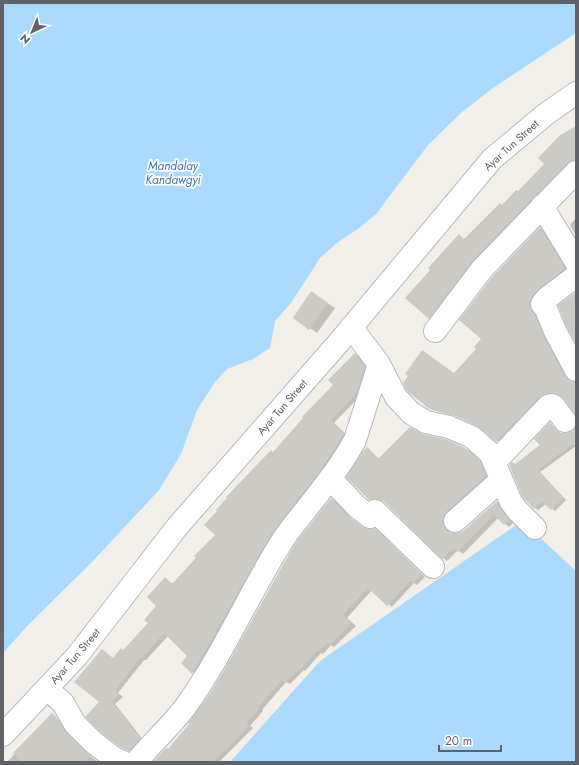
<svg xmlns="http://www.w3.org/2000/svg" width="579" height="765" font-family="Jost,sans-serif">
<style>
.water{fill:#aadaff}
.shadow{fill:#0003}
.building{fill:#cccac5}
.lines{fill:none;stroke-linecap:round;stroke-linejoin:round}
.minor-casing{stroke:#b5b8bc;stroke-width:24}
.minor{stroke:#fff;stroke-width:22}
.labels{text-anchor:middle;stroke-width:3.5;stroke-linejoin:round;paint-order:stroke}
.street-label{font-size:11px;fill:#5f6368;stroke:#fff}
.water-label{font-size:12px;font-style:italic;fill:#4174aa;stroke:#fff}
</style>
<rect width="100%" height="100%" fill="#f1efe8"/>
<path class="water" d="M3 3H576V33L493 88 462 112 428 145 376 214 358 229 338 242 320 258 291 303 275 321 270 348 253 359 227 369 215 382 197 410 181 454 159 490 93 561 29 624 3 653Z
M522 521 576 571V762H230L320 661Z"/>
<path class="shadow" d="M576 127V163L433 320 429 318 459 236 465 240 500 204 503 206 518 192 546 164Z
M576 218V236L570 225Z
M540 228 544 231 569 271 539 319 548 340 569 380 572 383H576V413L562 396 554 395 543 399 501 444 479 426 459 417 433 410 428 408 454 374 477 349Z
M318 297 335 308 317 333 294 317Z
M355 354 359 356 369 369 360 396 334 423 348 436 197 675 182 663 189 656 168 636 146 660H144L118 693 123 697 115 704 144 741 133 753 126 749 101 702 114 659 123 651 149 623 157 605 165 579 173 584 216 535 273 453 335 385Z
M550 423 561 434 568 437 576 446 540 472 566 500 555 511 546 504 538 510 527 501 516 465 542 445Z
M423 435 465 449 470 451 484 464 490 479 447 527 450 533 458 534 464 531 497 502 501 504 505 513 513 523 509 527 498 518 463 554 458 550 447 561 443 558 385 502 383 501 374 502 370 500 368 448 379 459Z
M331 499 336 501 351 518 365 529H375L379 532 425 577 417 585 414 583 392 607 372 590 347 618 356 626 334 647 331 645 323 654 321 653 305 671 304 670 290 684 286 682 262 710 263 711 250 726 253 728 219 762H154L168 750 191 724Z
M52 714 62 723 70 736 89 755 98 762H7Z"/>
<path class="building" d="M576 126V160H572L567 163 473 260 429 319 405 298 430 270 428 268 459 234 464 239 500 203 502 205 516 190 518 191 544 164 538 158 559 136Z
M540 227 565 268 538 290 530 301V306L535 315 544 337 565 376 570 381 576 382V416L564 399 560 395 550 393 545 394 539 397 517 421 516 420 496 442 477 426 454 415 428 408 406 390 403 383 408 376 405 374 422 350 454 373 476 349 474 347 481 339 459 320 492 277Z
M311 291 328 303 309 330 293 318Z
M576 292V344L566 326 558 305Z
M355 353 365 366 356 394 331 420 344 433 343 435 321 470 273 531 192 674 181 663 187 656 164 633 141 659 140 658 115 690 119 694 112 702 140 738 129 751 120 747 101 733 85 717 99 702 74 682 102 649 113 658 121 648 123 650 148 623 144 620 156 606 147 597 165 577 172 584 196 558 194 556 215 535 204 525 217 511 216 510 227 498 226 497 271 450 273 452 303 418 302 417 333 385 328 380Z
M550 422 555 428 560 433H567L572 431 576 427V442L538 470 564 498 551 510 542 502 534 509 522 496 509 465 512 462 515 464 540 445 534 439Z
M410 427 423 434 445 439 465 448 480 460 486 476 446 512 443 517V523L446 530 451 533H457L463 531 497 501 501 509 509 520 504 525 494 515 458 552 454 548 442 559 384 502 377 499 369 500 346 477 363 451 367 447 378 459Z
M331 498 347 515 362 527 368 529 375 528 422 574 413 583 410 581 387 606 368 588 343 615 352 623 329 645 327 643 318 652 317 651 300 670 299 669 285 683 282 680 258 707 260 708 246 723 249 726 227 749 212 762H153L166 748 168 749 189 724 188 723 210 693 223 672 294 545Z
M52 713 58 719 66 733 91 756 85 762H22L13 753Z"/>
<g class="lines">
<g class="minor-casing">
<path id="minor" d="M542 206 576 262
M576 276 547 298 542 304 546 309 555 331 576 370
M351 327 379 364 396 397 411 413 426 422 449 427 472 437 490 453 511 502 517 510 535 528
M435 331 482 269 576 172
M494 463 548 406 552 405 554 406 565 421
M330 478 356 506 370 517 375 511 433 567
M455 521 501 480
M47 689 63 703 75 724 93 742 114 758 123 762
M3 735 77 656 177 527 340 341 492 159 546 114 576 93
M136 762C152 743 171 726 186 706 224 653 249 593 284 538 290 529 297 521 304 512 322 489 341 466 355 440L379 364"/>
</g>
<use href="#minor" class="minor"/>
</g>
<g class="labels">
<g class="street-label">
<text transform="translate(511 145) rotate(-42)" y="4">Ayar Tun Street</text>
<text transform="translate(282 407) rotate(-49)" y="4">Ayar Tun Street</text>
<text transform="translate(75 656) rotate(-49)" y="4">Ayar Tun Street</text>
</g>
<g class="water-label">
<text x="173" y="170">Mandalay<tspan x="173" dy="14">Kandawgyi</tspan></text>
</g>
</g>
<rect width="579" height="765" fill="none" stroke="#5f6368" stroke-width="8"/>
<g transform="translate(32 32) rotate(224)" stroke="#ffffff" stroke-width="3" paint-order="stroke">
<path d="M0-3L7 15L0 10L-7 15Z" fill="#5f6368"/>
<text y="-6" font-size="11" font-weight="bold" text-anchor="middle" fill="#5f6368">N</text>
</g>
<path d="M439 745v6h62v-6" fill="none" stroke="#5f6368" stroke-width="2"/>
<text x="445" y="745" font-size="12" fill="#5f6368" stroke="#ffffff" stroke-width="3" paint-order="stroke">20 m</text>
</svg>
